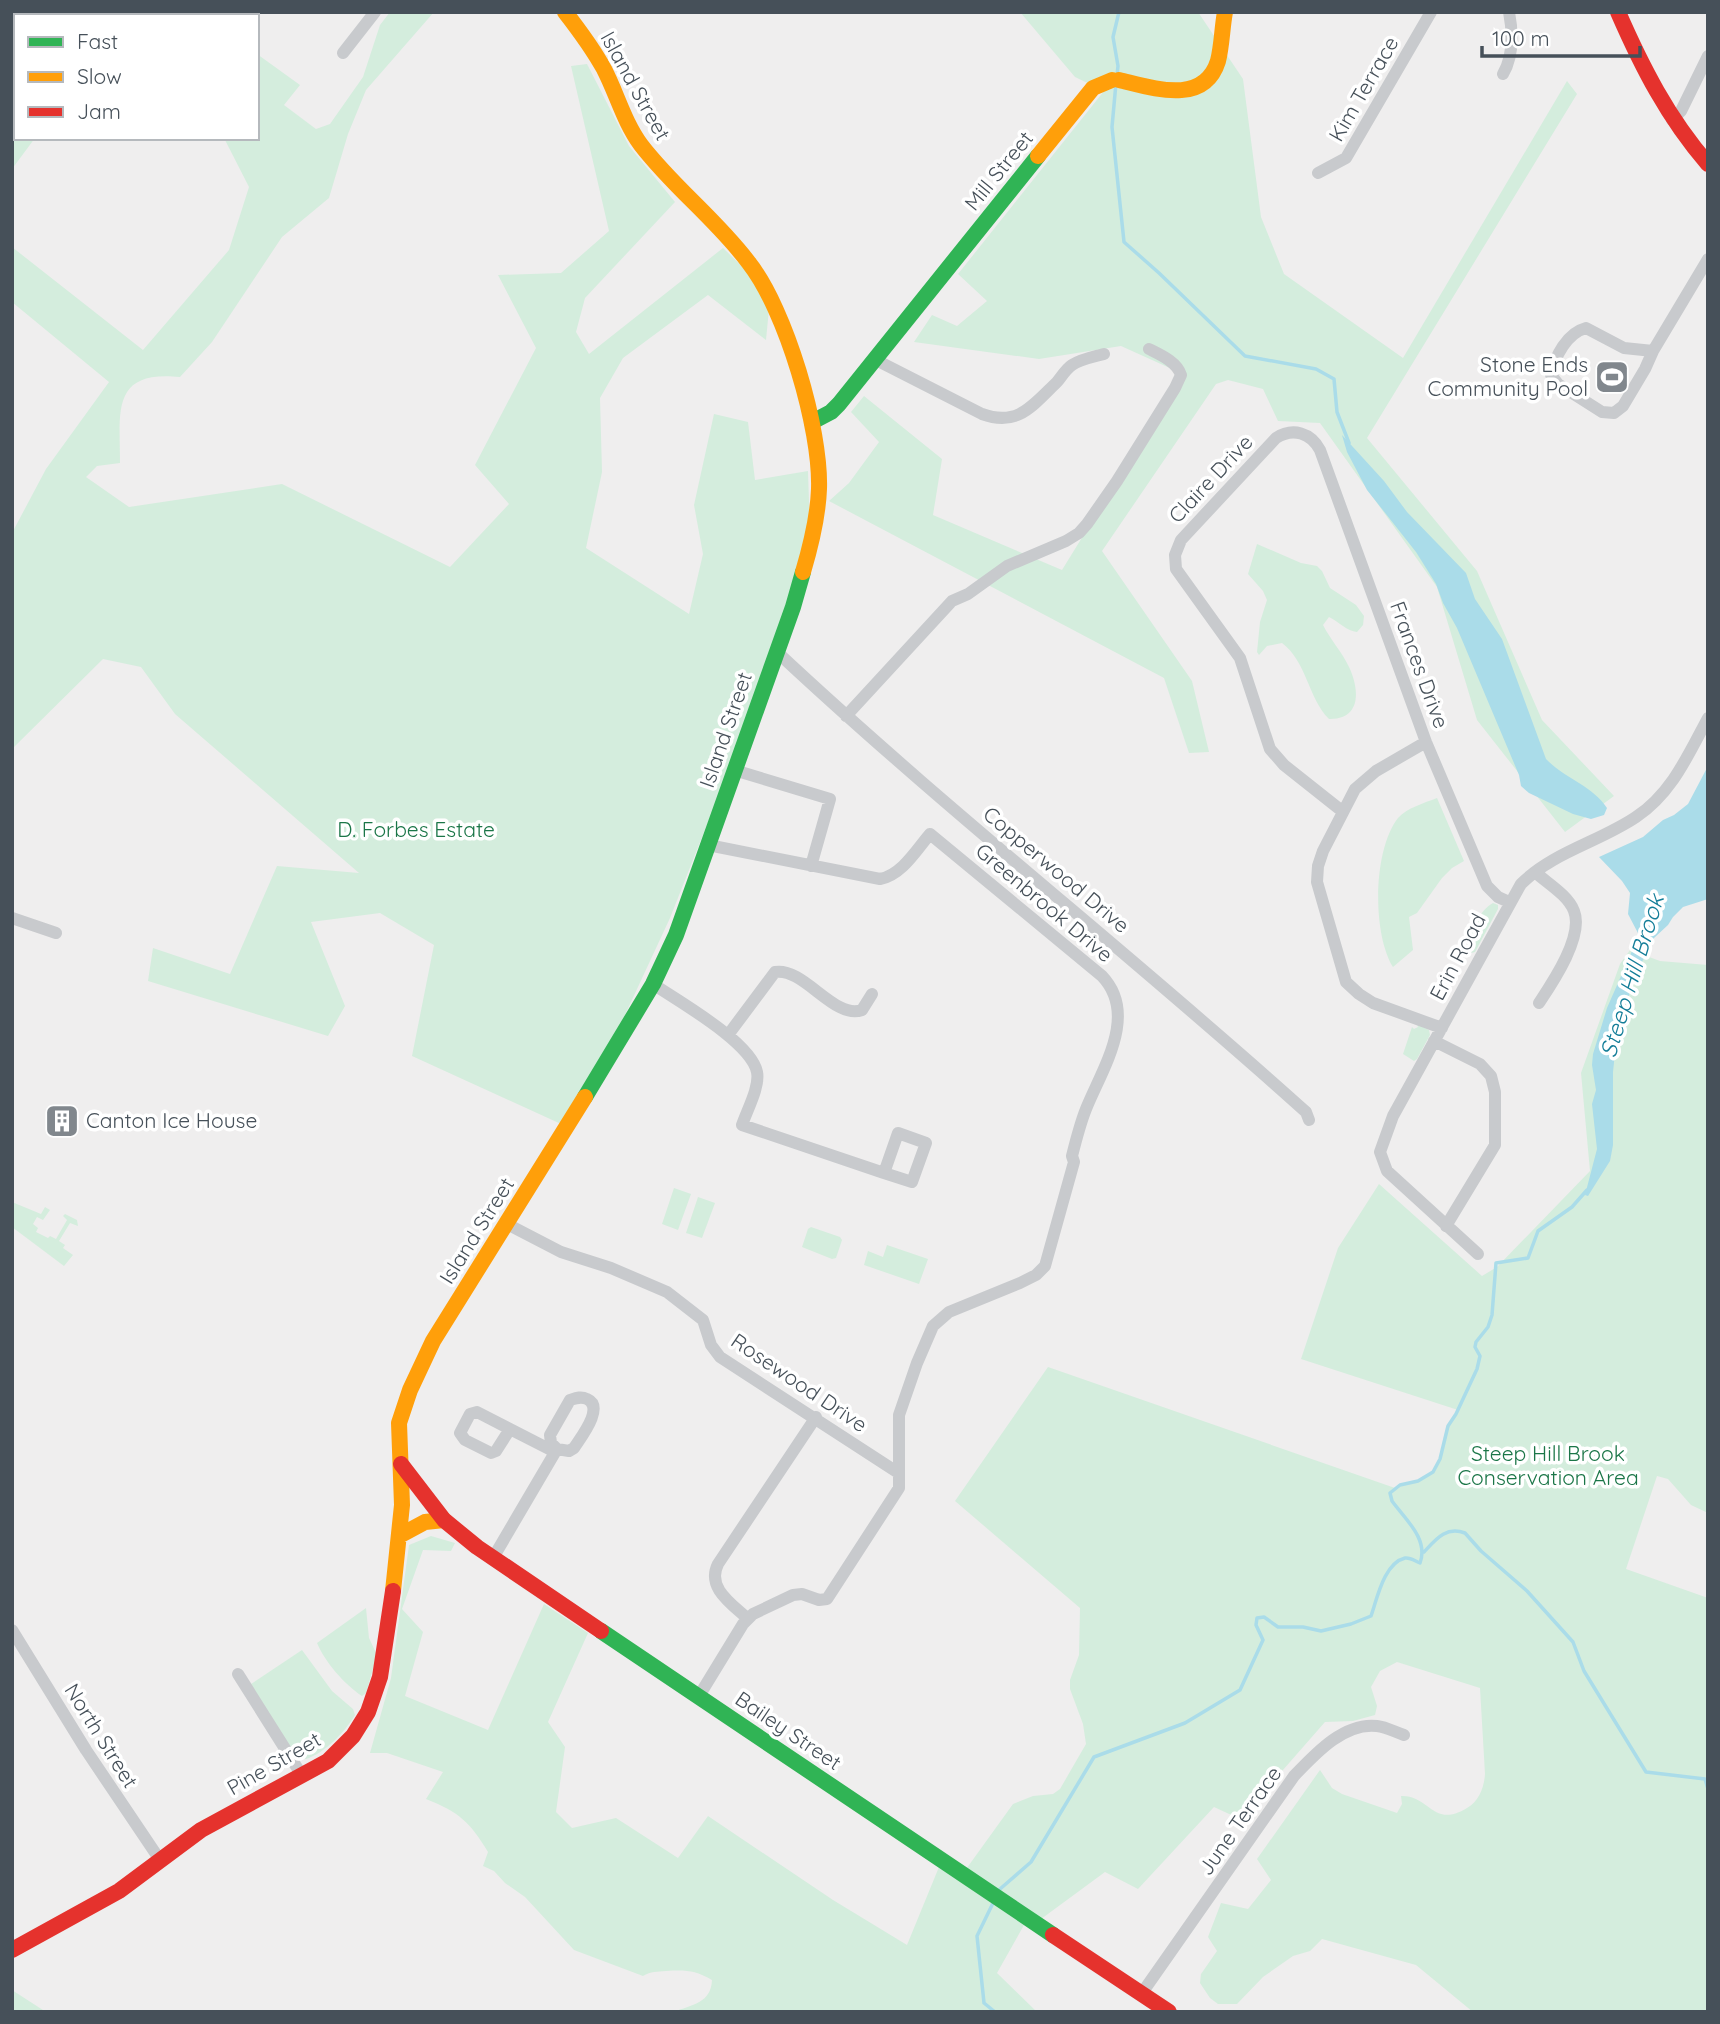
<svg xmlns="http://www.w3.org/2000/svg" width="1720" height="2024" font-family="Quicksand,sans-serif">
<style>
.green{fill:#d4eddd}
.water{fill:#aadce9}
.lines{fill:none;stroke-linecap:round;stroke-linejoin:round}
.stream{stroke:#aadce9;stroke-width:3.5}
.street{stroke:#c8cacd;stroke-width:12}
.fast{stroke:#30b455;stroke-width:16}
.slow{stroke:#ff9f0a;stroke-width:16}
.jam{stroke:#e5322d;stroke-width:16}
.labels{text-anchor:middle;stroke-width:7;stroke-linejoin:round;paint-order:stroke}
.street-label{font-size:21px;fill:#465059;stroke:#fff}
.poi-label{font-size:21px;fill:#465059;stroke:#fff;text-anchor:end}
.park-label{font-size:21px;fill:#1b7648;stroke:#fff}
.water-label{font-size:23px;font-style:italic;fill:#137d98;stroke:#fff}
</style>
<rect width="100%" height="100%" fill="#efeeee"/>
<path class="green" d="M390 12H434L366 90 348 134 329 198 282 237 212 342 180 377C111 370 120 411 120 463L97 466 86 477 129 507 282 484 450 567 509 504 475 465 536 348 498 275 561 273 609 231 571 66 587 64 629 146 675 202 585 298 576 332 589 354 723 248 754 278 769 309 766 340 708 295 623 358 600 398 602 472 586 548 689 614 703 554 694 505 714 414 748 422 755 480 808 471 811 562 670 918 572 1129 412 1056 434 945 380 913 311 922 345 1006 328 1036 148 981 153 948 230 974 277 866 359 873 175 714 141 667 103 659 12 749V533L46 469 109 382 12 302V247L143 350 229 250 249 187 224 138H257V54L300 85 284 105 316 129 330 124 363 77 380 25Z
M1020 12H1198L1243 79 1261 217 1284 274 1403 358 1567 81 1577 94 1367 438 1477 571 1542 720 1614 796 1565 832 1477 720 1437 587 1320 423 1278 421 1263 389 1228 380 1216 384 1102 551 1192 681 1209 752 1189 753 1164 678 829 501 849 483 879 442 851 412 864 396 942 459 933 515 1062 570 1183 374 1121 346 1039 359 914 342 932 315 957 326 987 301 958 274 1104 91 1075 77Z
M16 121V138H35L12 169V127Z
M1257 544 1301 563 1317 566 1322 571 1330 588 1356 605 1364 616 1363 625 1357 632C1347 631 1339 622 1329 617L1323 625C1330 639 1342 652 1349 667 1360 690 1361 720 1329 719 1308 698 1307 662 1282 643L1267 646 1259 655 1257 652 1260 622 1267 600 1263 591 1248 574Z
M1437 798 1464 861 1452 868 1442 878 1417 913 1409 917 1413 950 1393 967C1372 933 1373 850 1398 818 1407 808 1424 803 1437 798Z
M1493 903 1498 905V909L1475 952 1471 953 1467 949C1467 934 1480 910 1493 903Z
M1630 950 1660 961 1708 965V1513L1691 1505 1668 1479 1657 1476 1626 1569 1708 1598V2012H1473L1416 1965 1322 1939 1310 1951 1293 1956 1263 1977 1237 2004H1218L1210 1998 1200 1983 1201 1974 1217 1951 1208 1937 1221 1903 1248 1909 1271 1880 1257 1859 1320 1770 1332 1788 1342 1794 1397 1813 1402 1804 1401 1796C1430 1795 1433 1829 1467 1808 1479 1801 1484 1788 1485 1774L1480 1688 1397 1662 1380 1671 1371 1687 1377 1706 1375 1715 1353 1721 1325 1722 1240 1819 1214 1807 1138 1889 1105 1872 1037 1922 964 1872 1013 1804 1033 1796 1053 1794 1060 1789 1086 1744 1083 1724 1070 1689V1680L1079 1655 1080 1608 955 1501 1048 1367 1395 1488 1418 1481 1433 1472 1440 1459 1448 1426 1458 1410 1301 1359 1338 1248 1379 1184 1482 1276 1497 1267 1590 1171 1581 1073 1620 964Z
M1417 1024 1429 1030 1430 1035 1417 1059 1414 1061 1403 1054 1412 1027 1414 1029 1418 1027Z
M674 1188 691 1194 678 1230 662 1224Z
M698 1197 715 1203 702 1238 686 1233Z
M12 1202 41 1214 45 1207 50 1210 43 1220 37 1217 33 1224 38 1228 36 1232 48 1238 50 1236 56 1239 67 1220 63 1216 65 1214 77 1220 78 1226 70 1223 59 1241 65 1245 63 1248 73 1255 64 1266 12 1227Z
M811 1227 840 1237 842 1240 836 1258 832 1259 802 1247 808 1229Z
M887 1245 928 1259 919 1284 864 1265 868 1251 883 1257Z
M431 1536 455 1543 451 1551 423 1550 402 1609 423 1632 405 1696 488 1730 544 1604 588 1633 548 1722 565 1747 556 1812 572 1828 616 1818 678 1858 708 1816 833 1900 907 1945 939 1867 1024 1925 997 1973 1037 2012H673C692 2005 711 2003 712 1980 694 1970 686 1970 666 1971 657 1972 651 1971 643 1976L574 1950 525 1897 505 1883 494 1871 483 1866 488 1852C470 1822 459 1812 426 1799L443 1772 387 1753H370L391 1678 409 1545Z
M366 1608 369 1638 377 1655 366 1693 362 1696C344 1684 325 1662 317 1643Z
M302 1650 332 1691 353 1709 355 1715C345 1732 325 1753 306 1759L297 1756 290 1749 251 1684Z
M12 1990 46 2012H12Z"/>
<path class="water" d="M1342 435 1384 481 1407 512 1466 573 1475 599 1502 639 1546 759C1564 778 1593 786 1607 808L1604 815 1591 819 1573 814 1529 793 1521 786 1519 775 1457 628 1443 603 1436 584 1416 552 1367 490 1347 452Z
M1708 766V899L1683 907 1673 917 1668 925 1654 938 1640 966 1622 1014 1617 1034 1613 1072V1145L1610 1161 1588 1196 1585 1195 1597 1149 1592 1104 1596 1090 1592 1065 1593 1054 1607 1008 1639 935 1628 914 1630 893 1622 881 1599 857 1643 837 1663 820 1674 815 1688 804Z"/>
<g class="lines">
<path class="stream" d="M1117 75 1118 66 1113 37 1119 12
M1116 83 1112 127 1124 242 1159 273 1245 356 1316 369 1334 379 1337 412 1349 443
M1424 1552C1436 1539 1446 1526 1465 1533L1481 1551 1527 1591 1573 1642 1584 1671 1646 1772 1705 1779 1708 1789
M998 1894 1000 1889 1031 1862 1094 1757 1185 1723 1240 1690 1263 1640 1256 1625 1257 1618 1264 1617 1278 1627H1303L1321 1631 1351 1624 1371 1616C1377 1599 1384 1563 1405 1558 1410 1557 1415 1561 1420 1563 1429 1539 1405 1519 1392 1501L1390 1493 1400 1485 1418 1481 1433 1472 1440 1459 1448 1426 1456 1414 1477 1369 1480 1356 1475 1347 1476 1342 1488 1327 1492 1315 1496 1263 1528 1258 1538 1231 1572 1207 1587 1190
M994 1901 977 1936 984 2003 995 2012"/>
<path class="street" d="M343 53 375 12
M1503 74C1514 55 1513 33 1509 12
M1672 120 1681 111 1708 56
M1318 173 1346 158 1431 12
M1653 351 1624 348 1586 328C1567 333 1555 356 1551 375L1558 384 1602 412 1614 413 1623 406 1645 369 1653 351 1708 259
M874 359 982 414C1018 427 1032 406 1057 382 1062 376 1066 369 1072 365 1081 359 1093 357 1104 354
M776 651C947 811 1132 955 1306 1112L1309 1120
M846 716 952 601 968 594 1007 566 1066 541 1079 533 1087 524 1117 481 1175 388 1181 375C1177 362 1161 355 1149 349
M1426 742 1376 771 1355 789 1323 851 1318 866 1317 882 1346 982 1359 994 1373 1003 1442 1028
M734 770 830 799 811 866
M1342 811 1284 765 1270 749 1240 658 1176 569 1175 555 1181 540 1276 438C1293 427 1311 433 1320 450L1426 742 1487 886 1498 897 1509 902
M1535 872C1547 883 1568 895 1574 911 1584 936 1553 982 1539 1003
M12 918 56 933
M653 984C678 1001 751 1042 757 1072 760 1087 747 1110 742 1125L884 1173 898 1133 926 1143 912 1182 884 1173
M728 1035 775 972C804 967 834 1020 862 1010L872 994
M1434 1041 1480 1064 1491 1076 1495 1092V1145L1446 1226
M507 1224 561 1252 611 1268 667 1292 703 1320 711 1345 720 1357 897 1472
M1478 1254 1387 1171 1380 1152 1393 1116 1521 884C1553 852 1599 842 1636 817 1672 793 1688 755 1708 718
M510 1429 496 1451 491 1453 465 1440 460 1433 470 1414 477 1412 555 1452
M493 1558 557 1449 569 1451 574 1448C581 1437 605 1407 587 1399 581 1396 576 1398 570 1400L550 1435 551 1443 557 1449
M748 1619C732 1604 706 1588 718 1564L816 1417
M12 1630 86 1750 160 1860
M238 1674 301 1774
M699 1696 743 1624 753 1614 793 1595 802 1594 819 1600 827 1599 899 1488V1415L917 1363 933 1326 949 1312 1020 1283 1036 1275 1045 1266 1074 1162 1072 1156C1076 1140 1080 1124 1086 1109 1102 1069 1139 1015 1102 976L930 834C917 849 902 875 880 879L708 845
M1142 1993 1294 1776C1315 1754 1344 1722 1377 1726 1386 1727 1395 1732 1404 1735"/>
<path class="fast" d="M812 422 831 412 839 404 1038 156
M585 1097 653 984 676 935 793 607 803 572
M601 1631 1053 1935"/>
<path class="slow" d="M565 12C579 30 593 49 604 69 617 94 624 122 641 145 674 188 717 220 749 263 786 310 821 429 819 489 818 517 811 545 803 572
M1119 80C1153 88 1204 106 1218 61 1222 45 1222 28 1225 12
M1038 156 1093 88 1112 80
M399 1536 425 1522 444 1520
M393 1591 402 1505 399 1423 410 1390 433 1341 585 1097"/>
<path class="jam" d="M1618 12C1642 67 1668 118 1708 164
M401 1464 444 1520 477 1547 601 1631
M1053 1935 1169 2012
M12 1950 119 1891 201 1830 328 1761 353 1736 368 1712 380 1677 393 1591"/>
</g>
<defs>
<g id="stadium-square" transform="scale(1.75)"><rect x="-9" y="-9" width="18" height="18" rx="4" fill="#81878d" stroke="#fff"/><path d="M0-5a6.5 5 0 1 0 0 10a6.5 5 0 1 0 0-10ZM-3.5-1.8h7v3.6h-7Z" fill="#fff"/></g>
<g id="building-square" transform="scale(1.75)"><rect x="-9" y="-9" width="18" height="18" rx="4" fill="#81878d" stroke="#fff"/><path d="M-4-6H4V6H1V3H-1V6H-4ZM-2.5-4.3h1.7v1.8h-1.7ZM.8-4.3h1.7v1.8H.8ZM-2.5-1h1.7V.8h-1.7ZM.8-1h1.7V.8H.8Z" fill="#fff"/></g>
</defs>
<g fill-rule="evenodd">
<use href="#stadium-square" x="1612" y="377"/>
<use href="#building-square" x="62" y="1121"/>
</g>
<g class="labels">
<g class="street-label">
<text transform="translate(635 86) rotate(61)" y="7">Island Street</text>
<text transform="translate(1364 89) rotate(-60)" y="7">Kim Terrace</text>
<text transform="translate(999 171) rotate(-51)" y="7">Mill Street</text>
<text transform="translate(1211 479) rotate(-47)" y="7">Claire Drive</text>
<text transform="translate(1419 665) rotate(70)" y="7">Frances Drive</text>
<text transform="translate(726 730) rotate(-71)" y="7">Island Street</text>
<text transform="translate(1056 870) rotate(40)" y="7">Copperwood Drive</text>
<text transform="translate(1044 903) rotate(40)" y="7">Greenbrook Drive</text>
<text transform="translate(1458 957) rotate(-62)" y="7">Erin Road</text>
<text transform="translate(477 1231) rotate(-58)" y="7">Island Street</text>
<text transform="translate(799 1383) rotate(34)" y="7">Rosewood Drive</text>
<text transform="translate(788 1731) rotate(34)" y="7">Bailey Street</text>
<text transform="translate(101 1736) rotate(58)" y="7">North Street</text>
<text transform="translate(274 1764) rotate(-30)" y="7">Pine Street</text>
<text transform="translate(1240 1821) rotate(-55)" y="7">June Terrace</text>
</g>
<g class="poi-label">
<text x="1588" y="372">Stone Ends<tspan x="1588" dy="24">Community Pool</tspan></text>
<text x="86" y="1128" text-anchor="start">Canton Ice House</text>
</g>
<g class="park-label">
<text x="416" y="837">D. Forbes Estate</text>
<text x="1548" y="1461">Steep Hill Brook<tspan x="1548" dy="24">Conservation Area</tspan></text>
</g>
<g class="water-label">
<text transform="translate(1632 976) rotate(-73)" y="8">Steep Hill Brook</text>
</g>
</g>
<rect width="1720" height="2024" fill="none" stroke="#465059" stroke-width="28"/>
<rect x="14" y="14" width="245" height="126" fill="#ffffff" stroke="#b5b9bd" stroke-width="2"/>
<rect x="28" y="37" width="35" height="10" fill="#30b455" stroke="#b5b9bd" stroke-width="2"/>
<text x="77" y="49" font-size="21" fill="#465059">Fast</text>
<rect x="28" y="72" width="35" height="10" fill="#ff9f0a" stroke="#b5b9bd" stroke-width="2"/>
<text x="77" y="84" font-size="21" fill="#465059">Slow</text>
<rect x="28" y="107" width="35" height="10" fill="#e5322d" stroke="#b5b9bd" stroke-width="2"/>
<text x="77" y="119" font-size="21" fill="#465059">Jam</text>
<path d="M1482 46v10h158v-10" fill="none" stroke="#465059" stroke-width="3.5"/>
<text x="1492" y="46" font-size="21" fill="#465059" stroke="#ffffff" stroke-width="5" paint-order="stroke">100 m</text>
</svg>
